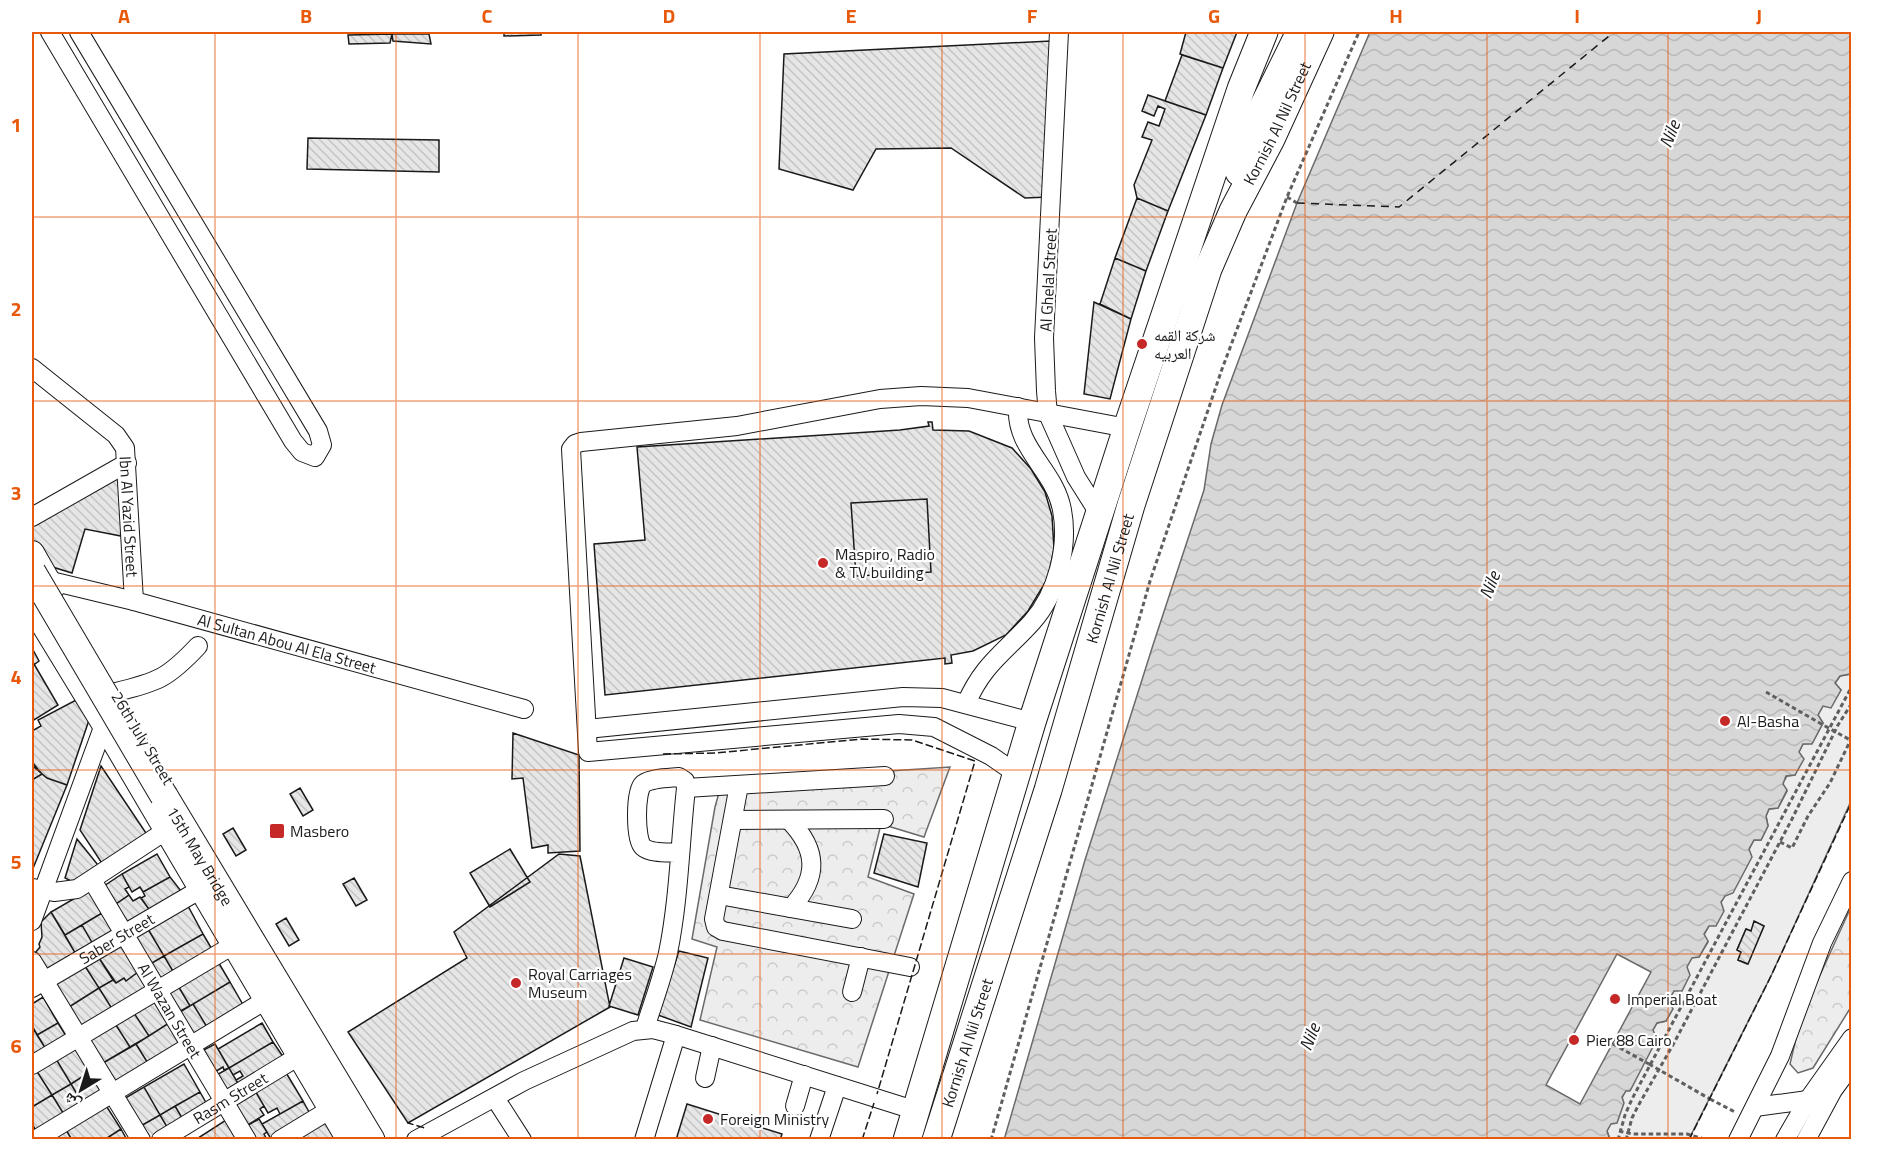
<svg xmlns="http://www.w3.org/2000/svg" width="1883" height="1171" font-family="'Titillium Web','Noto Naskh Arabic',sans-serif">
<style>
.built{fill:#ededed;stroke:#6a6a6a;stroke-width:1.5;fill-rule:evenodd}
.park{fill:url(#park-crowns);stroke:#6a6a6a;stroke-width:1.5}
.water{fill:url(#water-waves);stroke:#6a6a6a;stroke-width:1.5}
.pier{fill:#fff;stroke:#6a6a6a;stroke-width:1.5}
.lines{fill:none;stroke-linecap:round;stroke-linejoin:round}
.ferry{stroke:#1a1a1a;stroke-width:1.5;stroke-dasharray:8 6;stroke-linecap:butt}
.building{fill:url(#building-back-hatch);stroke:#1a1a1a;stroke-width:1.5}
.minor-casing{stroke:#1a1a1a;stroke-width:20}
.major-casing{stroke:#1a1a1a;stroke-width:26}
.highway-casing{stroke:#1a1a1a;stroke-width:29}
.path{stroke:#5f5f5f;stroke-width:3;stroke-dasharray:4.5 3;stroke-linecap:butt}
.minor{stroke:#fff;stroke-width:18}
.major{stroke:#fff;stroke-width:24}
.highway{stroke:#fff;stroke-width:27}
.highway-bridge-casing{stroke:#1a1a1a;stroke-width:29;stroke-linecap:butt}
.path-bridge{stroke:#5f5f5f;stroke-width:3;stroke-dasharray:4.5 3;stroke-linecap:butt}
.highway-bridge{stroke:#fff;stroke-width:27}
.fence{stroke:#1a1a1a;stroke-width:1.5;stroke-dasharray:8 3;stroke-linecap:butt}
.grid{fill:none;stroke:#e8590c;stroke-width:1.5;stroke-opacity:0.55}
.poi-dot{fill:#c62828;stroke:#fff;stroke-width:2}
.labels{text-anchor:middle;stroke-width:4.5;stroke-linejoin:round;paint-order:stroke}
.street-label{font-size:16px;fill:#1a1a1a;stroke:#fff}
.poi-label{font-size:16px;fill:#1a1a1a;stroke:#fff;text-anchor:start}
.water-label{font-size:18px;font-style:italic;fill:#1a1a1a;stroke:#fff}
.neatline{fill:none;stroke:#e8590c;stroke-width:2}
.grid-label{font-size:20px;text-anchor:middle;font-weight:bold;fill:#e8590c}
</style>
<defs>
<pattern id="park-crowns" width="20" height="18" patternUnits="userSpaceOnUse" patternTransform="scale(1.5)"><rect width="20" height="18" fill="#ededed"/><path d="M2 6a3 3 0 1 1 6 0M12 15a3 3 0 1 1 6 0" fill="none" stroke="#cbcbcb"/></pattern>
<pattern id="water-waves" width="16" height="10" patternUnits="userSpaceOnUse" patternTransform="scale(1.5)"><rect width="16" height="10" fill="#d7d7d7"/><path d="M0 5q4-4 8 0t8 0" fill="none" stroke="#b8b8b8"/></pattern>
<pattern id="building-back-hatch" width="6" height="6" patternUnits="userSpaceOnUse" patternTransform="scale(1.5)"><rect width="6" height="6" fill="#e6e6e6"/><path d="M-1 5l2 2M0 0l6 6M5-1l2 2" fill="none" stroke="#c5c5c5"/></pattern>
</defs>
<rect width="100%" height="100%" fill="#fff"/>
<path class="built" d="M1851 671V801L1771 976 1689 1139H1610L1607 1131 1653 1030 1657 1023 1666 1021 1672 1009 1669 1000 1692 957H1699L1708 942 1704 935 1754 840H1761L1768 826 1766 816 1769 809 1778 808 1787 791 1782 784 1787 776 1795 775 1799 752 1803 744 1812 743 1823 723 1818 715 1823 706 1841 690 1835 683 1840 676 1850 674ZM1755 922 1764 926 1747 964 1738 960 1741 952 1737 950 1746 929 1751 931Z"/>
<path class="park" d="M950 767 924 837 881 824 868 877 914 894 858 1067 700 1020 717 947 692 939 715 807 722 782Z
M1851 907V1007L1813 1068 1798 1073 1790 1064 1801 1017Z"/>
<path class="water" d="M1370 32H1851V671L1850 674 1840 676 1835 683 1841 690 1831 708 1823 706 1818 715 1823 723 1812 744H1803L1799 752 1804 759 1795 775 1786 776 1783 784 1787 790 1778 808 1769 809 1766 816 1768 826 1761 840H1754L1749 849 1752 857 1733 893 1725 896 1721 902 1724 911 1716 926H1709L1704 934 1708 941 1699 957 1692 958 1687 967 1690 975 1682 991H1674L1669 1000 1673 1009 1666 1021 1657 1023 1653 1030 1657 1039 1630 1091H1626L1622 1097 1624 1103 1617 1123 1611 1124 1607 1131 1610 1140H1004L1085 860 1153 645 1204 490 1211 444 1222 405 1297 203Z"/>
<path class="pier" d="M1617 954 1651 972 1580 1104 1546 1085Z"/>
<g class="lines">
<path class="ferry" d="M1297 203 1399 207 1614 32"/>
</g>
<path class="building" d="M504 32H541V35L504 36Z
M1186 32H1237L1223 68 1180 54Z
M392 34H429L431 44 393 41Z
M392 34 390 43 349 44 348 35Z
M1051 41 1048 197 1025 198 951 148 876 149 853 190 779 169 784 54Z
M1182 55 1223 68 1206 115 1165 101Z
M1148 95 1206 115 1168 211 1137 198 1134 185 1152 140 1142 137 1148 122 1159 126 1165 109 1158 106 1154 116 1142 111Z
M308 138 439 140V172L307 169Z
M1137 198 1168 211 1146 271 1115 258Z
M1115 258 1146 271 1131 319 1100 304Z
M1094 302 1131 319 1110 399 1084 394Z
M928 422H932L933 430 969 431 1012 448 1031 469 1045 492 1052 516 1054 549 1048 578 1028 611 1006 635 973 651 951 655 952 663 945 664V658L605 695 594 544 645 540 637 447 900 430 929 426Z
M123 474 121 536 85 529 72 573 46 565 32 541V522Z
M927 499 931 572 856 576 851 503Z
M32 648 39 661 32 666Z
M34 664 58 705 34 720 32 715V666Z
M78 699 89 720 67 785 47 778 34 767 32 762V731L41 726 38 720Z
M513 733 579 755 580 851 548 853V845L532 848 523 778 512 779Z
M32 762 42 774 32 780Z
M101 766 154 845 109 874 80 830Z
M42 774 47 778 67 785 34 866 32 862V780Z
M300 788 313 810 303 816 290 794Z
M233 828 246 850 236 856 223 834Z
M884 834 927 843 918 887 874 873Z
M77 839 102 870 78 885 65 878Z
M510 849 530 882 490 907 470 873Z
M157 854 170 877 143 892 140 887 132 892 122 874Z
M559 854 580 856 610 1007 408 1123 348 1032 467 958 454 932Z
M122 874 129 887 125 889 129 895 113 906 101 888Z
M170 877 181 891 151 912 141 898 145 896 143 892Z
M354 878 367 900 356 906 343 884Z
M89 890 102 913 65 935 51 912Z
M129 895 133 901 140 897 151 912 127 928 113 906Z
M188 906 203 934 164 956 148 929Z
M51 912 77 956 48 974 35 953 40 947 39 944 42 937 41 922Z
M102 913 114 934 94 946 82 925Z
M286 918 299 940 289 946 276 924Z
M1754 921 1764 926 1748 964 1738 960 1741 952 1737 950 1746 929 1751 931Z
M82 925 94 946 77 956 65 935Z
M148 929 164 956 145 967 129 939Z
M203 934 216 956 177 978 164 956Z
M118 941 138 972 126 981 124 978 116 983 97 955Z
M679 951 708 958 691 1027 658 1015Z
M97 955 113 980 99 988 83 963Z
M164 956 177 978 158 988 145 967Z
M624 958 653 967 638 1015 609 1006Z
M217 960 230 982 190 1006 177 984Z
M83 963 99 988 69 1007 53 981Z
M138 972 150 990 114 1012 99 988 113 980 116 983 124 978 126 981Z
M230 982 246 1010 210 1032 193 1004Z
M177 984 190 1006 170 1018 157 996Z
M99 988 114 1012 83 1031 69 1007Z
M43 997 58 1023 37 1035 32 1025V1004Z
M153 997 169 1023 149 1036 132 1010Z
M193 1004 210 1032 192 1042 175 1014Z
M132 1010 149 1036 130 1047 114 1022Z
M114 1022 130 1047 103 1063 88 1038Z
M58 1023 68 1039 47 1051 37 1035Z
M169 1023 183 1045 149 1065 136 1044Z
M262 1023 273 1042 229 1068 218 1049Z
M35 1031 47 1051 32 1061V1033Z
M273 1042 286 1061 239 1085 236 1080 243 1076 240 1071 233 1075 229 1068Z
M136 1044 149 1065 116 1085 103 1063Z
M215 1044 229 1068 224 1070 223 1067 210 1075 198 1053Z
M76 1046 91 1071 71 1084 56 1059Z
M56 1059 71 1084 52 1095 36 1070Z
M184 1064 200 1092 160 1115 144 1087Z
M229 1068 239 1085 224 1095 213 1077Z
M36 1070 52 1095 32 1107V1072Z
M91 1071 104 1092 83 1104 71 1084Z
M285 1071 303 1101 280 1114 277 1108 268 1113 254 1089Z
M71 1084 83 1104 65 1116 52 1095Z
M144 1087 160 1115 139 1127 122 1100Z
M254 1089 264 1106 260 1109 264 1115 243 1128 229 1104Z
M200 1092 213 1115 185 1123 175 1106Z
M52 1095 65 1116 37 1133 32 1123V1107Z
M303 1101 314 1121 288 1130 271 1139 262 1124Z
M105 1104 121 1129 104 1140H72L65 1128Z
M687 1104 782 1134 780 1140H676Z
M175 1106 185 1123 170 1132 160 1115Z
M160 1115 170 1132 157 1140H146L139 1127Z
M259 1119 267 1132 264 1134 267 1140H250L243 1128Z
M226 1120 238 1140H195Z
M325 1120 337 1140H291Z
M65 1128 72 1140H46Z
M121 1129 127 1140H104Z"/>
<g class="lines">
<g class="minor-casing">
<g id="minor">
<path d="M50 32 293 441 302 452 315 457 322 445 318 431 79 32"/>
<path d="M1059 32 1044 338 1046 391 1048 414 1061 443 1076 477 1100 515"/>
<path id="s1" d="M32 368 116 435 125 448 134 601"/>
<path d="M32 517 127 463"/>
<path id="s2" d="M47 580 134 601 524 709"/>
<path d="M966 704C983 664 1005 652 1032 622 1057 594 1069 547 1062 510 1055 470 1015 449 1018 407"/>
<path d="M587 729 903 697 942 698 1032 722"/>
<path d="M1017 774 991 756 934 727 899 724 588 752 571 449 575 444 581 442 737 426 880 399 921 396 968 398 1127 428"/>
<path d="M739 785 714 919 716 927 723 931 910 967"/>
<path d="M686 788 885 776"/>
<path d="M733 820 884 819"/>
<path d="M789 820C818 850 819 877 791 908"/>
<path id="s3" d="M92 880 247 1140"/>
<path d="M33 888 54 892 77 889 167 830"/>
<path d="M719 895 852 919"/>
<path d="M32 921 116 692C158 682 168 678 198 646"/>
<path d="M32 961 141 1140"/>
<path id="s4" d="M32 988 201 889"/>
<path d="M852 992 861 957"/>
<path d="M645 1028C653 1003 662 979 668 953 679 899 680 843 686 788L685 781 679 777C669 778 651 778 643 784 635 791 635 840 643 847 651 854 670 852 679 853"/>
<path d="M32 1065 235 944"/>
<path d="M705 1078 712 1046"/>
<path d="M495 1098 522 1140"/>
<path d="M795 1106 804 1075"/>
<path d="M1755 1107 1808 1100"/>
<path d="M35 1140 266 1000"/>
<path id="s5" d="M161 1140 299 1056"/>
<path d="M280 1140 331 1109"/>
<path d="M416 1140 524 1081 633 1031 653 1029 676 1035 917 1111"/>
<path d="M644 1140 676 1035"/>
<path d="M819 1140 837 1086"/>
<path d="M1738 1140 1780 1056 1822 943 1852 881"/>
<path d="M1785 1140 1808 1100 1852 1038"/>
<path d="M1806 1140 1833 1090 1852 1064"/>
</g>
</g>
<g class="major-casing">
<path id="major" d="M32 553 52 588
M32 606 104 724 349 1140"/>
</g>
<g class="highway-casing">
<g id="highway">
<path d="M1239 172 1255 123 1300 32"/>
<path id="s6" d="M164 796 371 1140"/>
<path d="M907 1140 1032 722 1127 428 1241 89 1264 32"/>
<path id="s7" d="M936 1140 1048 790 1131 505 1208 269 1233 211 1271 139 1320 32"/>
</g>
</g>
<path class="path" d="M1287 197 1297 203
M1766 692 1825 726
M1780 842 1792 848 1808 816 1830 783 1852 737
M1613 1044 1649 1064
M1710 1099 1735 1112
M1619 1131 1633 1134H1687L1708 1140
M991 1140 1150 581 1222 369 1287 197 1359 32
M1618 1140 1625 1115 1632 1099 1852 686
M1626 1140 1632 1118 1638 1106 1674 1043 1792 819 1838 725 1852 703"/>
<use href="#minor" class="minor"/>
<use href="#major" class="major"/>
<use href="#highway" class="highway"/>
<g class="highway-bridge-casing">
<path id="highway-bridge" d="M32 572 164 796"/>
</g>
<path class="path-bridge" d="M1825 726 1852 741
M1649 1064 1710 1099"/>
<use href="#highway-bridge" class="highway-bridge"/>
<path class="fence" d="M663 754 715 753 862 739 912 740 975 761 877 1094
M410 1122 408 1123 425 1128
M862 1140 874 1103
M1689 1140 1771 976 1852 801"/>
</g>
<path class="grid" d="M215 32V1140M396 32V1140M578 32V1140M760 32V1140M942 32V1140M1123 32V1140M1305 32V1140M1487 32V1140M1668 32V1140M32 217H1852M32 401H1852M32 586H1852M32 770H1852M32 954H1852"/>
<g class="poi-dot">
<circle cx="1142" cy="344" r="6"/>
<circle cx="823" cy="563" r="6"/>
<circle cx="1725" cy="721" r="6"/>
<rect x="269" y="823" width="16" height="16" rx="3"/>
<circle cx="516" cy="983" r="6"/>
<circle cx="1615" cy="999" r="6"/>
<circle cx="1574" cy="1040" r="6"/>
<circle cx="708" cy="1119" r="6"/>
</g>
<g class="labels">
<g class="street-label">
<text dy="6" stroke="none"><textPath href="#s7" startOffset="1074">Kornish Al Nil Street</textPath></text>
<text transform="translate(1048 280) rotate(-87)" y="6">Al Ghelal Street</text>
<text dy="6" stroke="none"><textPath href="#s1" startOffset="192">Ibn Al Yazid Street</textPath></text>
<text dy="6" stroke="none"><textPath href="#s7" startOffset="588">Kornish Al Nil Street</textPath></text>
<text dy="6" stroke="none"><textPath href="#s2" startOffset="248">Al Sultan Abou Al Ela Street</textPath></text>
<text transform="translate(143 738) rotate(59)" y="6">26th July Street</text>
<text dy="6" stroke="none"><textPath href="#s6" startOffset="70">15th May Bridge</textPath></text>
<text dy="6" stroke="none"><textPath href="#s4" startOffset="98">Saber Street</textPath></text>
<text dy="6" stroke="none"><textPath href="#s3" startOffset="152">Al Wazan Street</textPath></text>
<text dy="6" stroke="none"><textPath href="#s7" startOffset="102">Kornish Al Nil Street</textPath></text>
<text dy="6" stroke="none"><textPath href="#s5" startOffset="81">Rasm Street</textPath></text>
</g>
<g class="poi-label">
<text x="1154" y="341">شركة القمه<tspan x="1154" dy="18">العربيه</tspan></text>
<text x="835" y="560">Maspiro, Radio<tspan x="835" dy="18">&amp; TV building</tspan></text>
<text x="1737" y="727">Al-Basha</text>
<text x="290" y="837">Masbero</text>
<text x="528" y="980">Royal Carriages<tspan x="528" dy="18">Museum</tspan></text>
<text x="1627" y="1005">Imperial Boat</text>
<text x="1586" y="1046">Pier 88 Cairo</text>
<text x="720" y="1125">Foreign Ministry</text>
</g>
<g class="water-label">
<text transform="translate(1670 134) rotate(-68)" y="6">Nile</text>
<text transform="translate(1490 585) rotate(-68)" y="6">Nile</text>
<text transform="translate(1310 1037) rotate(-68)" y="6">Nile</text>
</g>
</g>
<rect width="1883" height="1171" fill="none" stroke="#ffffff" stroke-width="66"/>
<g transform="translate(81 1090) rotate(218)" stroke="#ffffff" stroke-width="4.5" paint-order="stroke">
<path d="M0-4.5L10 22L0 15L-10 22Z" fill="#1a1a1a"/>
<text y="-9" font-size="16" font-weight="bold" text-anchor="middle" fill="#1a1a1a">ش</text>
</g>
<rect x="33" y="33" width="1817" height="1105" class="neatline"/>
<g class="grid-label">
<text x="124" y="23">A</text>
<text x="306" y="23">B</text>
<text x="487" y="23">C</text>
<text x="669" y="23">D</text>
<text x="851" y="23">E</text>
<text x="1032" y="23">F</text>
<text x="1214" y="23">G</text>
<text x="1396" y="23">H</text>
<text x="1577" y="23">I</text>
<text x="1759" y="23">J</text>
<text x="16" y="132">1</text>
<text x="16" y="316">2</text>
<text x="16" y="500">3</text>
<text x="16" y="684">4</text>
<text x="16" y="869">5</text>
<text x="16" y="1053">6</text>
</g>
</svg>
